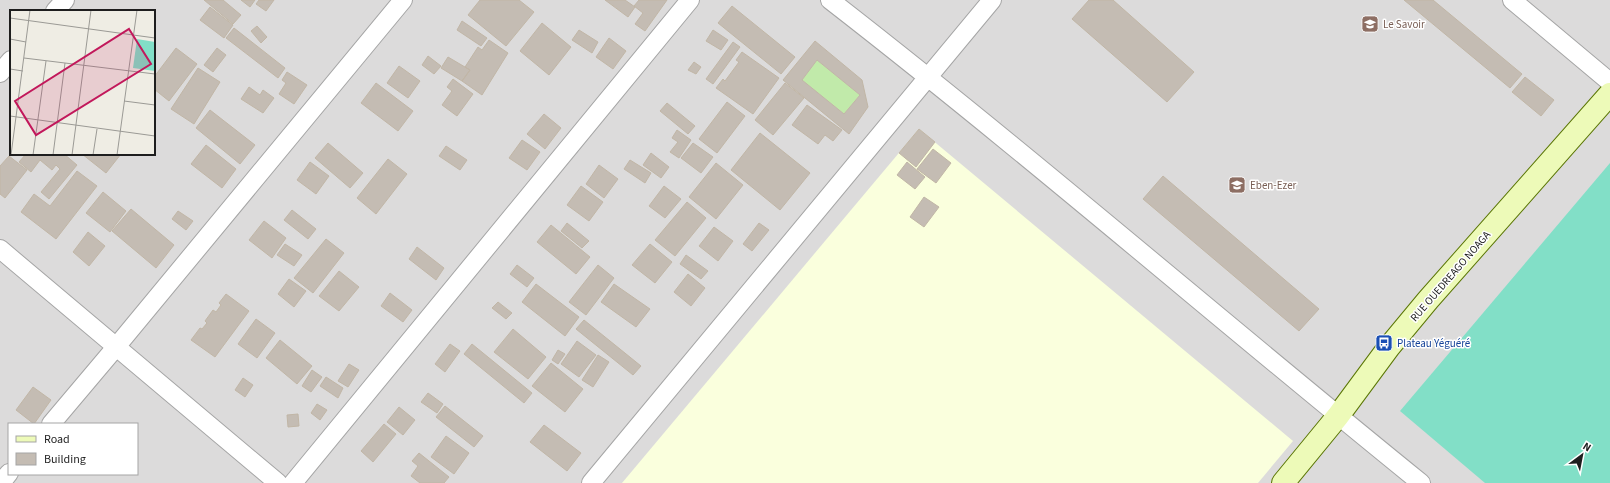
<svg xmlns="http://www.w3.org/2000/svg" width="1610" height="483" font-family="'Source Sans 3',sans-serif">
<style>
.residential{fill:#dcdbdb;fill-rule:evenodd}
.education{fill:#faffdd}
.grass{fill:#c1eaaa}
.pitch{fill:#82dfc7}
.building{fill:#c4bcb3;stroke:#c1b6a6;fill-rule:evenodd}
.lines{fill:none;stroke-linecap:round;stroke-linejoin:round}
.street-casing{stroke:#a5a5a5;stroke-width:20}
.secondary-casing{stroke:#5a7604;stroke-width:24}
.street{stroke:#fff;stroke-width:18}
.secondary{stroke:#edfab8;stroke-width:22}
.labels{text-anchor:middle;stroke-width:3;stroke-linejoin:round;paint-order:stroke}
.education-label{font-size:11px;fill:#785e54;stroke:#fff;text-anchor:start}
.street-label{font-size:11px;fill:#1e1e1e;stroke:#fff}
.transit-label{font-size:11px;fill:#164399;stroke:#fff;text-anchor:start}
.inset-road{fill:none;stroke:#9b9a95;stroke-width:1}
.view{fill:#c2185b;fill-opacity:0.15;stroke:#c2185b;stroke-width:2}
.inset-edge{fill:none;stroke:#1e1e1e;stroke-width:2}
</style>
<rect width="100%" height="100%" fill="#efede4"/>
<path class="residential" d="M0 0H1610V483H0ZM11 11H154V154H11ZM9 424H137V474H9Z"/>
<path class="education" d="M919 129 1293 441 1258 483H622Z"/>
<path class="grass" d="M817 60 860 95 844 114 802 80Z"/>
<path class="pitch" d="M1610 163V483H1485L1400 411Z"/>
<path class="building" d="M204 0H223L241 15 233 24Z
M241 0H255L250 7Z
M259 0H274L266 11 256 4Z
M480 0H519L534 12 506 46 468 15Z
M605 0H625L635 7 628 17Z
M639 0H667L645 31 635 24 643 13 634 6Z
M1089 0H1113L1194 72 1167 102 1072 19Z
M1404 0H1433L1522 74 1510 88Z
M732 6 795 57 781 74 718 23Z
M210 7 233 25 224 38 200 20Z
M462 21 487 38 481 46 457 30Z
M542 23 571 47 549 75 520 51Z
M257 26 267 37 261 43 251 31Z
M234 28 285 68 278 78 226 38Z
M579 30 598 42 592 53 572 40Z
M713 30 728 40 721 50 706 41Z
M609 38 626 51 613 69 596 57Z
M489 40 508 53 482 95 462 81 470 70 465 67 478 47 482 50Z
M815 41 862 80 868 107 849 134 783 80ZM817 60 860 95 844 114 802 80Z
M733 42 740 47 713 84 706 79Z
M176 48 197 64 169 101 154 89V77Z
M217 48 226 55 213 72 204 65Z
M742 52 779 78 753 114 716 88 723 79 725 81 739 62 736 60Z
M428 56 441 66 434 74 422 65Z
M448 57 470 70 462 81 441 68Z
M694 62 701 67 696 74 688 70Z
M399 66 420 81 408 98 387 83Z
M198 68 220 82 194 124 171 109Z
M287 72 307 85 294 104 279 94 286 83 282 80Z
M1525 77 1554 100 1541 116 1512 92Z
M453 79 473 94 457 116 442 105 452 91 447 87Z
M376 83 413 111 398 131 361 103Z
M785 83 804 98 773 135 755 120Z
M249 87 260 95 263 90 274 98 263 113 241 99Z
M727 102 745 116 717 153 699 139Z
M667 103 695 126 688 134 660 111Z
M807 105 842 130 833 141 825 135 818 144 792 125Z
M210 110 255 145 240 164 196 128Z
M544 114 561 128 545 149 527 134Z
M919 129 935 142 916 167 899 153Z
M677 130 691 140 679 158 670 152 678 142 672 138Z
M760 133 810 173 780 210 731 170Z
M522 140 540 152 527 170 509 158Z
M328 143 363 173 350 188 315 158Z
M693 143 713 157 701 173 681 158Z
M206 145 236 169 222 188 191 164Z
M446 146 467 160 460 170 439 156Z
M933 149 951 163 936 183 917 169Z
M651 153 669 167 661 178 643 165Z
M26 154H64L77 165 49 199 41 192 60 169 56 165 52 170 40 160 31 172 19 162Z
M82 154H121L106 173Z
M9 156 27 170 5 198 0 194V166Z
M388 159 407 174 376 214 357 198Z
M630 160 651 173 645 183 624 169Z
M310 162 329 176 316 194 297 180Z
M907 162 925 177 915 189 897 175Z
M716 163 743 185 716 219 689 197Z
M599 165 618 179 604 198 586 184Z
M77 171 97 186 56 239 21 212 34 194 50 206Z
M1163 176 1319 309 1299 331 1143 199Z
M581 186 603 202 589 221 567 205Z
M664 186 681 199 665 218 649 206Z
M103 192 126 211 110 232 86 213Z
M924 197 939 207 924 227 910 217Z
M687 202 706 218 675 256 655 240Z
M131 209 174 245 156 268 112 231Z
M292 210 316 229 308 239 284 220Z
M178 211 193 221 186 230 172 219Z
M264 221 286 238 272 258 249 240Z
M567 223 589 241 582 248 561 231Z
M759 223 769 230 752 251 743 244Z
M551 225 590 257 576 274 537 242Z
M714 227 733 241 718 261 699 246Z
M88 232 105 246 89 266 73 252Z
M326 239 344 253 313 293 294 278Z
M285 244 302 255 294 266 277 255Z
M650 244 672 262 655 283 632 265Z
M417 247 444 268 436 280 409 259Z
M686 255 708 271 701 279 680 264Z
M517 265 534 278 527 287 510 274Z
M598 265 614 278 586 315 569 302Z
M339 271 359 287 339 311 319 296Z
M688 274 705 288 691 306 674 292Z
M289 279 306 291 294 307 278 294Z
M536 284 579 317 565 336 522 302Z
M614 284 650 309 636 327 601 302Z
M390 293 412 310 403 322 381 306Z
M226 294 249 311 215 357 191 340 200 328 202 329 207 323 205 321 213 310 216 312 221 305 219 303Z
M498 302 512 313 506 319 492 308Z
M256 319 275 333 257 358 238 344Z
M584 320 641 366 633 375 576 329Z
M513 329 546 357 528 379 494 352Z
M280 340 312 366 297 384 266 358Z
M577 341 596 355 579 377 561 364Z
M450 344 460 351 445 372 435 364Z
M472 344 532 393 524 403 464 354Z
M558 350 565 354 558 364 552 360Z
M598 355 609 362 593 387 582 380Z
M551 363 583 389 565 412 532 386Z
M349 364 359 370 348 387 338 381Z
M312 370 322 377 311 392 302 386Z
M326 377 343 388 338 398 320 386Z
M243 378 253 385 245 397 235 390Z
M33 387 51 400 34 424 16 410Z
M428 393 443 404 437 413 421 402Z
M317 404 327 410 320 420 311 413Z
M445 406 483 436 474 447 436 417Z
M399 407 415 420 403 435 387 422Z
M298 414 299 426 288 427 287 415Z
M384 424 396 434 373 462 361 451Z
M544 425 581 453 567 471 530 442Z
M446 436 469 453 454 474 431 457Z
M419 453 449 477 444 483H420L411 476 418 466 412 461Z"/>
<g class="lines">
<g class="street-casing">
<path id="street" d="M830 0C1031 156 1223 323 1421 483
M1512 0 1610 82
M55 11 65 0
M0 73 11 60
M0 249 278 483
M51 424 116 347 403 0
M1 483 9 473
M293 483 690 0
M591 483 992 0"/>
</g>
<g class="secondary-casing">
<path id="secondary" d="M1283 483 1338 416 1389 347 1428 300 1610 94"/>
</g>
<use href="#street" class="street"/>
<use href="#secondary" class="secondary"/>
</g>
<defs>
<g id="school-square" transform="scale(0.9)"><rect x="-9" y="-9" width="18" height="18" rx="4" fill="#8d6e63" stroke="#fff"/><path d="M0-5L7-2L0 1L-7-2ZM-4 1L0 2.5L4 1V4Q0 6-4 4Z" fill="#fff"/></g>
<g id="bus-square" transform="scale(0.9)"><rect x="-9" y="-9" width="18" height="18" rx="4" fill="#1a4fb4" stroke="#fff"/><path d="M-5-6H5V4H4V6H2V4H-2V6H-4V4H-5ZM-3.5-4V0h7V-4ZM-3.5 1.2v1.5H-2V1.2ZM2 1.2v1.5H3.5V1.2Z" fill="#fff"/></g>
</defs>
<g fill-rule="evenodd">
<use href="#school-square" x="1370" y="24"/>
<use href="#school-square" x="1237" y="185"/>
<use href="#bus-square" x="1384" y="343"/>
</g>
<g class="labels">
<g class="education-label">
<text x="1383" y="28">Le Savoir</text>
<text x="1250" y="189">Eben-Ezer</text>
</g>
<g class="street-label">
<text transform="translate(1450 276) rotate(-49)" y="4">RUE OUEDREAGO NOAGA</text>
</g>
<g class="transit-label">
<text x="1397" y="347">Plateau Yéguéré</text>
</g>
</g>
<g transform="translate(10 10)">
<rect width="145" height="145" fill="#efede4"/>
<path d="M127 29 145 32V61L123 58Z" fill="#82dfc7"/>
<path class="inset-road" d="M0 8 145 28M0 29 16 32M14 48 145 64M0 59 13 61M114 91 145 95M0 106 145 126M1 145 20 0M23 145 36 51M43 145 55 53M62 145 81 0M83 145 87 119M107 145 127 0"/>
<path class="view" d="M119 19 141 54 26 125 5 91Z"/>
<rect width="145" height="145" class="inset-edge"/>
</g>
<rect x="8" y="423" width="130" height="52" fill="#ffffff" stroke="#a5a5a5"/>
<rect x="16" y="436" width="20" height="6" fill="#edfab8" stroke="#a5a5a5"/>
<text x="44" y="443" font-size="12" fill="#1e1e1e">Road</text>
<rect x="16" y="453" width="20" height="12" fill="#c4bcb3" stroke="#a5a5a5"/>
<text x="44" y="463" font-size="12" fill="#1e1e1e">Building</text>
<g transform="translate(1582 455) rotate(32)" stroke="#ffffff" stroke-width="3" paint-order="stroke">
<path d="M0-3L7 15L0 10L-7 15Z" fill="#1e1e1e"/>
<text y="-6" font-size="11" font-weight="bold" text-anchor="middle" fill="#1e1e1e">N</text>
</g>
</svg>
